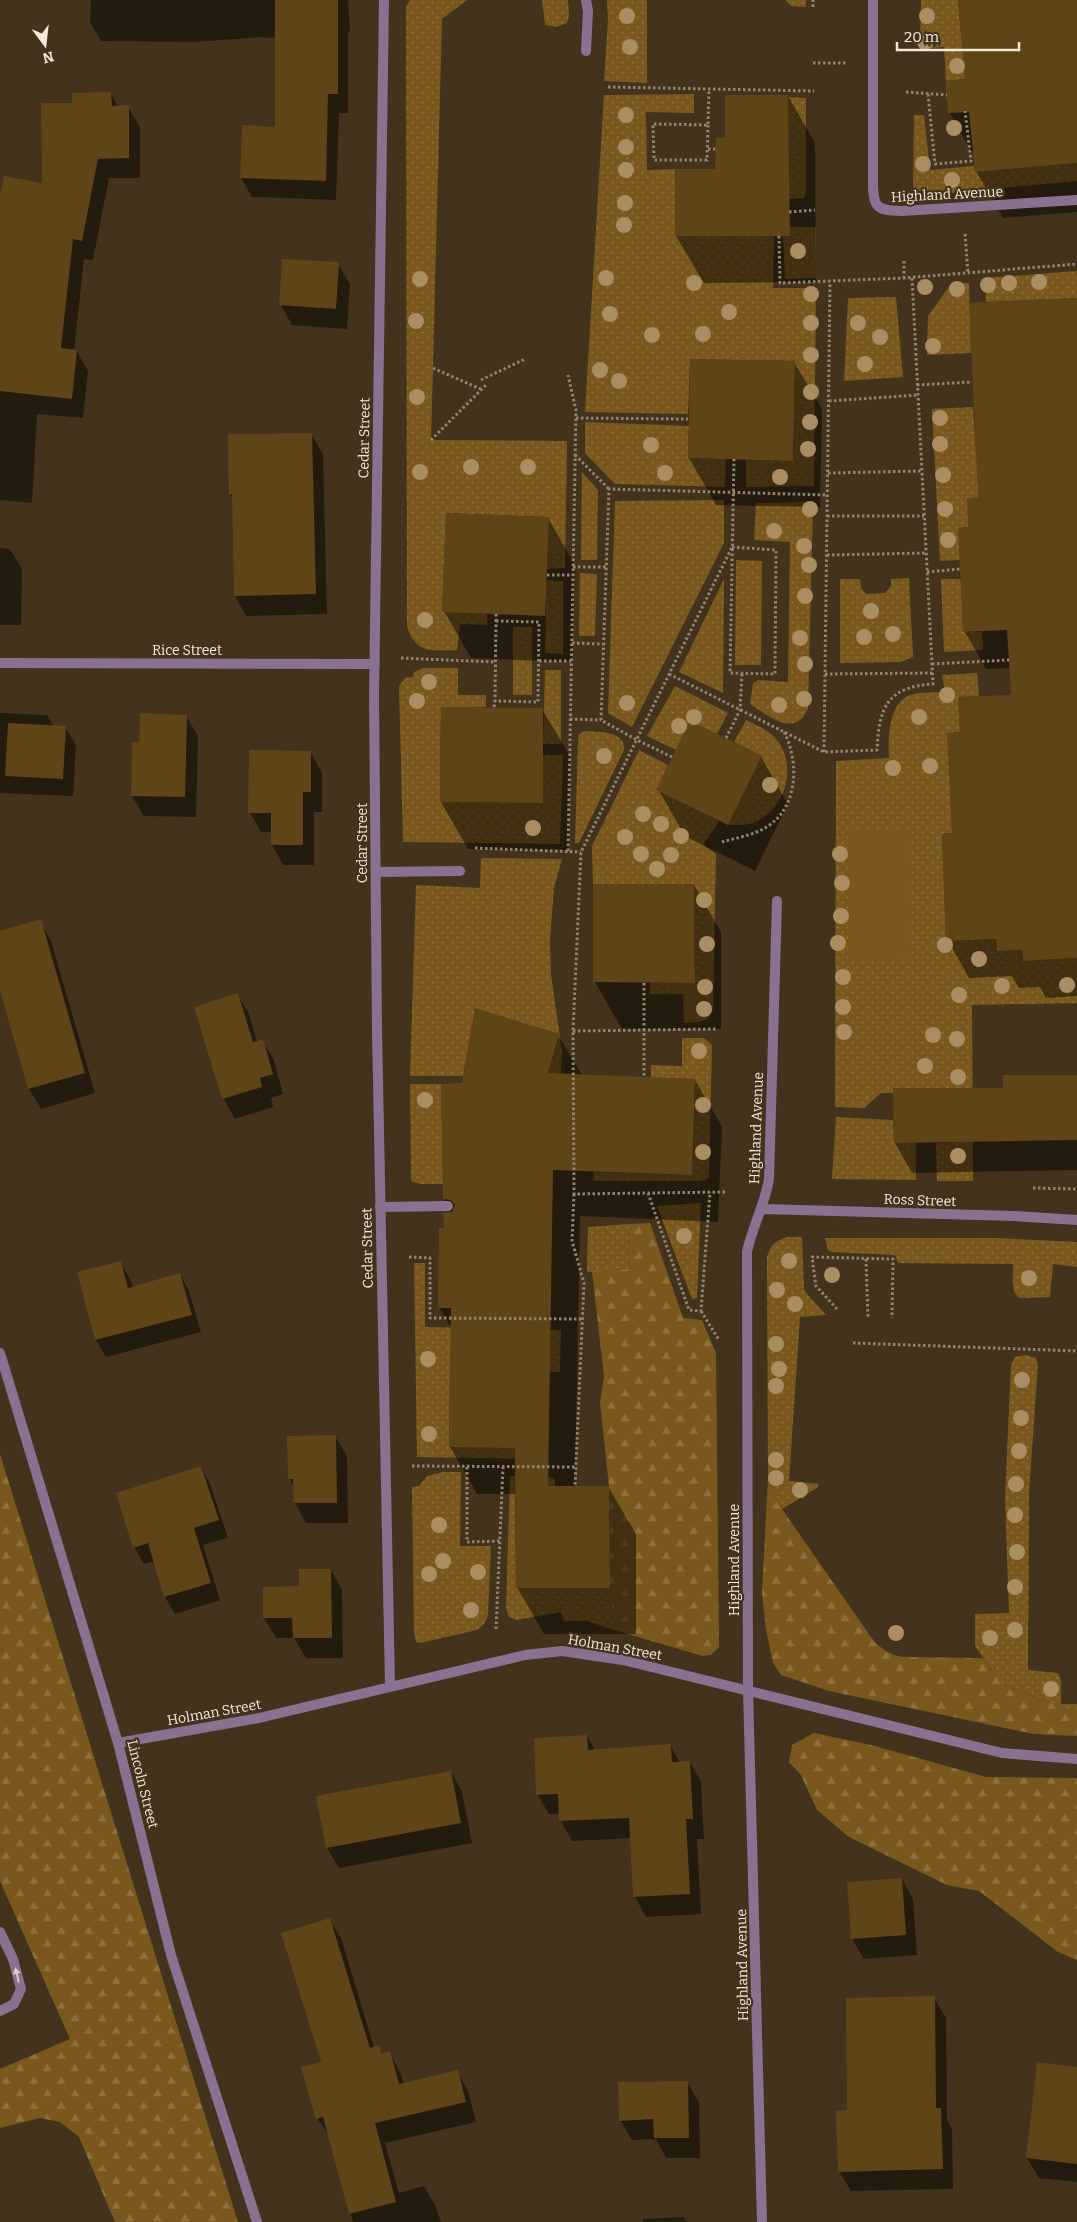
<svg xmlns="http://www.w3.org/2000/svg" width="1077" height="2222" font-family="Bitter,serif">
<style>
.grass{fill:url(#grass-dots)}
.forest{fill:url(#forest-firs)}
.pitch{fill:#7a581d}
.shadow{fill:#0007}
.building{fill:#5f4417}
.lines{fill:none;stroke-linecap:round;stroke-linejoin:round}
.path{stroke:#918471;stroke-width:3;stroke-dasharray:2.5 2.5;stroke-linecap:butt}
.service{stroke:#877291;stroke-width:10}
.minor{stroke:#877291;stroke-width:10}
.tree{fill:#aa8d62}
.oneway{fill:#d7cbc8}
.labels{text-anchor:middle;stroke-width:4.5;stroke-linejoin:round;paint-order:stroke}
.street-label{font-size:14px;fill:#f2e9db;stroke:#43331c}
</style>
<defs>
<pattern id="grass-dots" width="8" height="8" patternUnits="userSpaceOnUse" patternTransform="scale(1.25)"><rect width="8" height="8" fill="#7a581d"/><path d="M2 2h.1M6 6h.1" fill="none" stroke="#8d703d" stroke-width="1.8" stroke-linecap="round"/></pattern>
<pattern id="forest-firs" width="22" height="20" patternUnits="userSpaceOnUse" patternTransform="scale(1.25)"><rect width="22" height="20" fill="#7a581d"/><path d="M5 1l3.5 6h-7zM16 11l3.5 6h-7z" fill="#8d703d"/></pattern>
</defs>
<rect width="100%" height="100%" fill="#43331c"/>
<path class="grass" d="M410 0H467L442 19 431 440 567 441 565 568 547 569 549 517 446 513 442 611 487 614V625L460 624 457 650C433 651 415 654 407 626L406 7Z
M542 0H568L569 16 567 23 556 27 545 25Z
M607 0H647V83L604 81 608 20Z
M785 0H806V7L791 6Z
M921 0H958L965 79 946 81 944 47 920 49Z
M694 94V113L646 112 647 170 675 169V236H774L773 288H816L814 486 746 487V460H793L795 361 690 359 688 414 585 412 604 95Z
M788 97 806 98V192L804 198 789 199Z
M914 115H924L930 170 974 166 975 172 1077 163V181L926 195 913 190Z
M790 227H816V278L785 279 783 236Z
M1077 271V298L986 302 985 278Z
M969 283 971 353 927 355 928 316 951 284Z
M896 297 903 377 844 381 848 298Z
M973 407 976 453 1077 449 968 527 959 528 960 560 940 561 932 409Z
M585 422 689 426 688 458 726 459 725 487 615 484 585 453Z
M582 472 598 490 597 560H581Z
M724 500V543L632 727 608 713 615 501Z
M813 502 808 708C796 739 769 716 750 704L753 683 758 680 788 682 790 542 754 540 756 503Z
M736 560 762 561 761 665H735Z
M580 573 597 574 595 636H579Z
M909 578 913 657 901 662 840 663V579H860L861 588 866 594 885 593 891 586V579Z
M724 579 723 693 679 672Z
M941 579H961L963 632H982L983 650 944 652Z
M546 580 563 581V654L545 653Z
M513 627H532V695H513Z
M423 668H458V695H486V707H441L440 802 542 803 543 755H563L560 844 403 842 399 686 405 678 413 677 414 672Z
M545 670H561V744H543Z
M977 673 979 696 958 697 960 732 948 733 952 833 942 834 946 940 996 939 997 951 1023 950 1024 961 1077 958V1003L972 1005 973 1181H937L936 1143 959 1142 958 1088H893V1093H881L864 1108 835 1107 836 761 889 758C888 740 888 708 906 697 916 691 933 693 945 692L942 675Z
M675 686 728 713 717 734 690 721 676 750 647 736Z
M746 720C756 725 769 730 776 739 798 765 786 808 756 822 747 826 737 825 728 825L762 756 734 742Z
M585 731C599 732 626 731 624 750L579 843H575L578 740 579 734Z
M639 750 668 765 657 789 720 820 703 845 716 854 713 1009C709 1024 697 1022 684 1023L683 994H650V983L695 982 694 884H593L592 846Z
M481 858 562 859 554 888 550 940 551 975 562 1051 560 1094 541 1095 559 1034 475 1009 463 1076H410L416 885 480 888Z
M682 1038H704L712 1045 709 1176 706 1180 702 1181H593L594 1172 692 1175 695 1079 651 1078V1065L682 1066Z
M410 1084H441L443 1184H420L411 1181Z
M836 1117 893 1120 894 1143H916V1180L832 1179Z
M701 1203 697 1298 692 1299 657 1206Z
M629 1224 628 1269 587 1272 588 1227Z
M787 1237H802L804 1289 807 1294 826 1315 800 1317 789 1481 819 1484 817 1488 782 1509 768 1478 767 1257C770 1245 775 1241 787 1237Z
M825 1238H995L1077 1242V1267L1053 1264 1050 1297 1021 1298C1009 1294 1014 1274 1013 1264L898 1263 896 1256 893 1255 832 1252 828 1250Z
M414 1263H425V1327L561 1330 560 1372H549L450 1354 449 1447 548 1448V1459L417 1457Z
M1026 1355 1036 1358 1038 1364 1029 1493 1028 1670 1058 1673 1061 1680V1704H1077V1713L1001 1684 975 1646V1614L1009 1613 1005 1498 1011 1365 1015 1357Z
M443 1472H461L460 1546H491L488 1615 485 1623 477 1630 420 1643 416 1642 414 1633 412 1487 419 1486 427 1476Z
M547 1475 555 1480V1487H515L516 1588H610L614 1630 587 1621H564L561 1612 516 1620 509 1617 506 1608 510 1476Z"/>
<path class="forest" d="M650 1223 683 1318 702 1320 716 1353 719 1647 711 1655 703 1656 614 1630 610 1588 609 1486 600 1402 604 1377 592 1271 628 1269 629 1224Z
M0 1454 238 2222H115L79 2137 60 2122 40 2118 0 2128V2069L70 2039 0 1881Z
M768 1478 782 1509 873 1640C882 1649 889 1655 903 1657L983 1658 1001 1684 1077 1713V1736L1034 1734 829 1691 781 1675 773 1663 766 1630 762 1592Z
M814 1733 871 1745 986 1777 1077 1778V1960L1058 1952 979 1891 947 1885 849 1837 817 1810 801 1775 789 1762 792 1745Z"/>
<path class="pitch" d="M909 830V958L848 959V831Z"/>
<path class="shadow" d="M91 0H348L350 32H348V113H339L336 200 252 197 241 178 276 128V37L263 38 262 37 195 42 101 41 90 22Z
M959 0H1077V212L1003 218 976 171 974 156 950 113 966 80Z
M111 94 118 107H128L140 127V178H109L93 260 84 259 74 351H77L88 371 83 418 37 414 32 503 0 500V201L43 184 74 104Z
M788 96 815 143 816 282 704 283 676 236V170H717L726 140Z
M338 264 350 284 347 329 292 325 281 305Z
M1077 299V996L1046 998 1040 987 1019 988 1012 976 969 978 948 940 961 733 1012 696 1011 668 986 669 965 632 960 529H969L979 498Z
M691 360 794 362 822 409 820 507 716 505 689 458Z
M311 434 323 454 327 614 246 616 235 596 233 499 230 494Z
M548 518 575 565 572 662 471 658 444 611Z
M0 548 10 549 22 569 21 625H0Z
M442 708 542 709 570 756 569 850 468 849 441 802Z
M0 713 47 715 54 727H65L76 745 73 796 0 793Z
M186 716 198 736 196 817 144 816 132 796 140 743Z
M311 753 322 773V812H314V865H283L272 845V832H261L250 812Z
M761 757 788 804 755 871 685 836 658 789Z
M594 885H694L721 932V1029H622L595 982Z
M40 921 51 941 95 1093 41 1109 29 1089 0 987V932Z
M237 994 249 1014 257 1042 262 1041 274 1060 283 1094 271 1098 273 1107 235 1119 224 1099 195 1007Z
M558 1035 582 1075 695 1080 722 1127 718 1222 580 1216 575 1488H609L636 1534V1634H544L517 1587 516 1494H477L450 1447 452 1329 439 1307 445 1229 452 1213 444 1199 463 1084Z
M1077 1077V1170L912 1173 895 1143 1004 1089Z
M120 1262 130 1279 133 1288 180 1274 189 1291 201 1332 106 1357 96 1340 78 1273Z
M335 1436 347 1456 348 1523H306L295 1503 294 1487 290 1479 288 1437Z
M201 1467 210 1484 228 1538 203 1545 220 1600 175 1614 165 1597 155 1561 144 1564 134 1547Z
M331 1570 342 1590 343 1658H306L294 1638H276L264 1618 300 1588Z
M587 1736 595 1750 671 1746 680 1763 690 1762 701 1782 704 1839H697L701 1914 646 1917 635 1897 632 1838 572 1841 561 1821 560 1814H549L537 1794Z
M451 1772 462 1792 472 1843 339 1868 327 1848 318 1797Z
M902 1879 913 1899 917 1955 864 1959 852 1939Z
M329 1919 341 1938 374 2048 379 2047 383 2055 389 2053 400 2072 404 2084 457 2071 468 2091 476 2122 385 2143 399 2193 424 2186 435 2205 441 2222H353L330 2137 317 2118Z
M934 1998 946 2018 947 2120 952 2129 953 2189 851 2191 839 2171 848 2111Z
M1077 2068V2182L1039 2178 1027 2158Z
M687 2082 699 2102 700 2158H666L656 2139 632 2140 620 2120Z
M684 2217 687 2222H643V2219Z"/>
<path class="building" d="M275 0H338V94H328L326 181 240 178 242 125 275 127Z
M958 0H1077V163L975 172 969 112 948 113 945 81 965 79Z
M111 92 112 106 129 105V158L98 159 82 241 73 239 61 348 77 350 72 399 0 391V194L4 176 42 183 41 103H72V93Z
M725 95H788L790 236H675V169H715L716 138H725Z
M282 259 339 262 336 309 279 305Z
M1077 298V958L1023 961V950L997 951 996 939 946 941 942 834 952 833 947 733 960 732 958 697 1011 695 1007 630 963 632 958 528 968 527 967 498 978 497 969 303Z
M690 359 795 361 793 461 688 458Z
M312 433 316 594 234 596 232 494H229L228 434Z
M446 513 549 517 545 616 442 612Z
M441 707 543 708V803L440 802Z
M140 713 187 715 185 797 131 796 132 742H139Z
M690 721 762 756 728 825 656 790Z
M8 723 66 726 63 779 5 776Z
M249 750 311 751V792H303V845H271V813H248Z
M593 884H694L695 983 593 982Z
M41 919 85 1073 28 1089 0 991V931Z
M238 993 253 1042 263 1039 273 1074 260 1078 262 1087 222 1099 194 1007Z
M475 1008 559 1034 548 1073 695 1079 692 1175 553 1170 548 1486H609L610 1588H516L515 1448 449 1447 451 1308H438L439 1228H444L443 1213 452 1212 455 1205 451 1200 443 1199 441 1084 462 1083Z
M1003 1075H1077V1140L894 1143 893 1088H1003Z
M121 1261 128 1288 180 1273 192 1315 95 1340 77 1272Z
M336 1435 337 1503H294L293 1479H288L287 1436Z
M201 1466 219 1520 194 1528 211 1583 164 1597 148 1543 133 1548 116 1493Z
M299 1569H331L332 1638H293L292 1618H263V1587L299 1586Z
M587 1735 588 1750 671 1744 672 1762 690 1761 693 1819H686L690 1894 633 1897 629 1818 559 1821 558 1794 536 1795 534 1738Z
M451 1771 461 1823 326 1848 316 1796Z
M902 1878 906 1935 851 1939 847 1882Z
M330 1918 370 2048 379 2045 382 2054 390 2051 399 2084 458 2070 466 2102 375 2123 396 2202 349 2214 323 2117 316 2119 301 2067 321 2062 281 1933Z
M935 1996 936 2108H941L943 2169 838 2172 836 2111 847 2110 846 1998Z
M1037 2062 1077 2067V2164L1026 2158Z
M688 2081 689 2138H654L653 2119 619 2121 618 2082Z"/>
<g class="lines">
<path class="path" d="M813 7V0
M813 63H847
M608 87 814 91
M906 92 947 95
M928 94 935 164 971 161 965 111
M708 125 707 160H654L653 124 708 125 709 89
M708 149H716
M789 212 815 210
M965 234 968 273
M779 236 780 283 904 278 1077 264
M904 261V278
M433 368 481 389
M481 380 525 359
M917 385 972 382
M829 401 918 395
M576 418 688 419
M431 440 486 385
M575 455 609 489
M828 473 922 471
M827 516H924
M732 547 776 550 775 674 730 673 734 459
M827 555 926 553
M573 567H606
M927 572 960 569
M547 575H573
M496 614V621
M496 621 539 622 538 702 495 701Z
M572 643 603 644
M401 658 495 662
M539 661H571
M932 664 1009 660
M669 674 824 752 877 750C879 707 887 687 933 684L912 278
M825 674 932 673
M494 707 495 701
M570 719 601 720
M726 738 740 710 742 673
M824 752 830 282
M672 757 637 740 601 720 609 489 827 495
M722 842C736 838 753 835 765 828 798 809 800 763 784 732
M475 848 581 852
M568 851 576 410 568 375
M644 983V1077
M573 1031 718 1029
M1033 1188 1077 1189
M725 1192 574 1194 573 1031 581 852 732 547
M648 1193 689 1310 701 1311 710 1192
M574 1194 572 1241 584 1283 575 1486
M409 1257 430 1258V1318L583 1319
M866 1259 868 1319
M837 1309 816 1286 812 1257 893 1259 892 1318
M701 1311 719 1340
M853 1343 1077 1351
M412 1466 576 1467
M467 1467V1542L500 1541
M496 1629 503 1467"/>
<path class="service" d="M586 0 588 11 586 51
M376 872 460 871
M380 1207 448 1206
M0 1932 13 1959 21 1989 14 2004 0 2011"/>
<path class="minor" d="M384 0 374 695 377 1030 390 1686
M873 0V181C873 207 876 211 902 211L1077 200
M0 663 375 664
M763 1209 1014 1216 1077 1220
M0 1353 118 1743 171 1955 257 2222
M118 1743 259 1718 525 1655 562 1651 623 1660 1002 1753 1077 1759
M762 2222 748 1689 747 1252C752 1227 765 1205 769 1179L777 901"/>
</g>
<g class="tree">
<circle cx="627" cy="16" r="8"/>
<circle cx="927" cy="16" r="8"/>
<circle cx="925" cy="42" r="8"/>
<circle cx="630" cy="47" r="8"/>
<circle cx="957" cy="66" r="8"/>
<circle cx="626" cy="115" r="8"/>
<circle cx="954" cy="128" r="8"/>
<circle cx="626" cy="147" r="8"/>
<circle cx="923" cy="164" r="8"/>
<circle cx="626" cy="170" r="8"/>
<circle cx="952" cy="180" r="8"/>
<circle cx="625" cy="203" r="8"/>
<circle cx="624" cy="225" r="8"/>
<circle cx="798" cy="251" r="8"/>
<circle cx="606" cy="278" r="8"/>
<circle cx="420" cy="279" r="8"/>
<circle cx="1039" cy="282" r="8"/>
<circle cx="694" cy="283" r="8"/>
<circle cx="1009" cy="283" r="8"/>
<circle cx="988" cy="285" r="8"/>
<circle cx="925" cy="287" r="8"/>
<circle cx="957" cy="289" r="8"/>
<circle cx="811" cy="294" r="8"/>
<circle cx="729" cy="312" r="8"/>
<circle cx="610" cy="314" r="8"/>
<circle cx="416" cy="321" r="8"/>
<circle cx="811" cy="323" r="8"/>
<circle cx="858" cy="323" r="8"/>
<circle cx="703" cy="334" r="8"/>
<circle cx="652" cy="335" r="8"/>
<circle cx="880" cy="337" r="8"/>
<circle cx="933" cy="346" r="8"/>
<circle cx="811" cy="355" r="8"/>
<circle cx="865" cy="364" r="8"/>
<circle cx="600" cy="370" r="8"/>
<circle cx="619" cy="381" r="8"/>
<circle cx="811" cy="392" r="8"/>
<circle cx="417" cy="397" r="8"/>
<circle cx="940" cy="418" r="8"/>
<circle cx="810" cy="422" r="8"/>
<circle cx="940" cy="444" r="8"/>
<circle cx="651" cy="445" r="8"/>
<circle cx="808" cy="449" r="8"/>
<circle cx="471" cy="467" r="8"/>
<circle cx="528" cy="467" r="8"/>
<circle cx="420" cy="472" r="8"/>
<circle cx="665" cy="473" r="8"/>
<circle cx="943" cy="475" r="8"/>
<circle cx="780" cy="477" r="8"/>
<circle cx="810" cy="509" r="8"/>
<circle cx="945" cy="509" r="8"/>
<circle cx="774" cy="531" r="8"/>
<circle cx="948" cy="540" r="8"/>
<circle cx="804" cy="546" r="8"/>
<circle cx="809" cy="565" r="8"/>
<circle cx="805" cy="596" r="8"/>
<circle cx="871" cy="611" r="8"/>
<circle cx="425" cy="620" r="8"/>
<circle cx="893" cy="634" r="8"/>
<circle cx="864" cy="637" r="8"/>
<circle cx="800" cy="638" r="8"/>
<circle cx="805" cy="664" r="8"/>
<circle cx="429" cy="682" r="8"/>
<circle cx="947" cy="695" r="8"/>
<circle cx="804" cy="699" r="8"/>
<circle cx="417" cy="701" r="8"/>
<circle cx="627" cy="703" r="8"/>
<circle cx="779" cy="705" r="8"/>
<circle cx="694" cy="717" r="8"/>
<circle cx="919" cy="717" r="8"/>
<circle cx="679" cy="726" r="8"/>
<circle cx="604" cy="756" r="8"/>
<circle cx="930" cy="766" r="8"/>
<circle cx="893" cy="768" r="8"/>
<circle cx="770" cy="785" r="8"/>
<circle cx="643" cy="814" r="8"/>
<circle cx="661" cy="824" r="8"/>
<circle cx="533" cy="828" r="8"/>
<circle cx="681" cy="836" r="8"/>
<circle cx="625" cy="837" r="8"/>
<circle cx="641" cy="854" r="8"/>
<circle cx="840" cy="854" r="8"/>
<circle cx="671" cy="855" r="8"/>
<circle cx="657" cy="869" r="8"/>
<circle cx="842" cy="883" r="8"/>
<circle cx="704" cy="900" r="8"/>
<circle cx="841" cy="916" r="8"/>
<circle cx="838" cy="943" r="8"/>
<circle cx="707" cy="944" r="8"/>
<circle cx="945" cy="945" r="8"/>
<circle cx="979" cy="959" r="8"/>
<circle cx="843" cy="977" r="8"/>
<circle cx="1067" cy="985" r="8"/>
<circle cx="1002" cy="986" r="8"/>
<circle cx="705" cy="987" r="8"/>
<circle cx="959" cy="995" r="8"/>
<circle cx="843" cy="1007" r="8"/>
<circle cx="704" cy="1009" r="8"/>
<circle cx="844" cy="1032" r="8"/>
<circle cx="933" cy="1035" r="8"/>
<circle cx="957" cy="1039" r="8"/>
<circle cx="699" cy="1051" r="8"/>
<circle cx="925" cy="1066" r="8"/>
<circle cx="958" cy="1077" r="8"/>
<circle cx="425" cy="1100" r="8"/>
<circle cx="703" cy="1105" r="8"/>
<circle cx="703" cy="1152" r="8"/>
<circle cx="958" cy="1156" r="8"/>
<circle cx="684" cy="1236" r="8"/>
<circle cx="789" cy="1261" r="8"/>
<circle cx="832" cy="1275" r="8"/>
<circle cx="1029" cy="1278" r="8"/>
<circle cx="777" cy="1290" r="8"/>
<circle cx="795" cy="1304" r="8"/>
<circle cx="776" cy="1344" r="8"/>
<circle cx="428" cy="1359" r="8"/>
<circle cx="779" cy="1369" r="8"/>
<circle cx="1022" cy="1380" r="8"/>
<circle cx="776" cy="1386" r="8"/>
<circle cx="1021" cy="1418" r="8"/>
<circle cx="429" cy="1434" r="8"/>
<circle cx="1019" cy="1451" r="8"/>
<circle cx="776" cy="1460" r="8"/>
<circle cx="776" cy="1478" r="8"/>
<circle cx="1016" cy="1484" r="8"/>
<circle cx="800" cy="1490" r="8"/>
<circle cx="1015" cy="1515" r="8"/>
<circle cx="439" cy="1525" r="8"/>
<circle cx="1017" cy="1552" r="8"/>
<circle cx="443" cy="1561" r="8"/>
<circle cx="478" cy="1572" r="8"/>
<circle cx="429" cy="1574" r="8"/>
<circle cx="1015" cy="1587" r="8"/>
<circle cx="471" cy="1610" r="8"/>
<circle cx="1015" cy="1630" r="8"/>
<circle cx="896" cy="1633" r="8"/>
<circle cx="990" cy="1638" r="8"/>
<circle cx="1051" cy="1689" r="8"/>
</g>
<defs><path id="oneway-solid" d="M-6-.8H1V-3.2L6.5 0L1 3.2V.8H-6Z" transform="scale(1.25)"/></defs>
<use class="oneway" href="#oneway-solid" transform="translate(17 1975) rotate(-104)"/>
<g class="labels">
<g class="street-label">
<text transform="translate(947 194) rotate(-3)" y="5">Highland Avenue</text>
<text transform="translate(364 438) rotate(-89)" y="5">Cedar Street</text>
<text x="187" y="655">Rice Street</text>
<text transform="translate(362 843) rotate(-90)" y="5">Cedar Street</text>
<text transform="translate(756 1128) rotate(-88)" y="5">Highland Avenue</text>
<text transform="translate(920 1200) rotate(2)" y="5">Ross Street</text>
<text transform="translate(367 1248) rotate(-91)" y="5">Cedar Street</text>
<text transform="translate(734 1560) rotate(-90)" y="5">Highland Avenue</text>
<text transform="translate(615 1647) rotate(10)" y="5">Holman Street</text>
<text transform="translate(214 1712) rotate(-10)" y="5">Holman Street</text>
<text transform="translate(143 1784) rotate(76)" y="5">Lincoln Street</text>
<text transform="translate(742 1965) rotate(-91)" y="5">Highland Avenue</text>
</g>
</g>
<g transform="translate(45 45) rotate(165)" stroke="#43331c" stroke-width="4" paint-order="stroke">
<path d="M0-4L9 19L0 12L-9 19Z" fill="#f2e9db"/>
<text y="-8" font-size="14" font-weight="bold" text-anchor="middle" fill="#f2e9db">N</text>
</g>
<path d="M897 42v8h122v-8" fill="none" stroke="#f2e9db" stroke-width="2.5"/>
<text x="904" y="42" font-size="15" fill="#f2e9db" stroke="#43331c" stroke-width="4" paint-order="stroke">20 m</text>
</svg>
